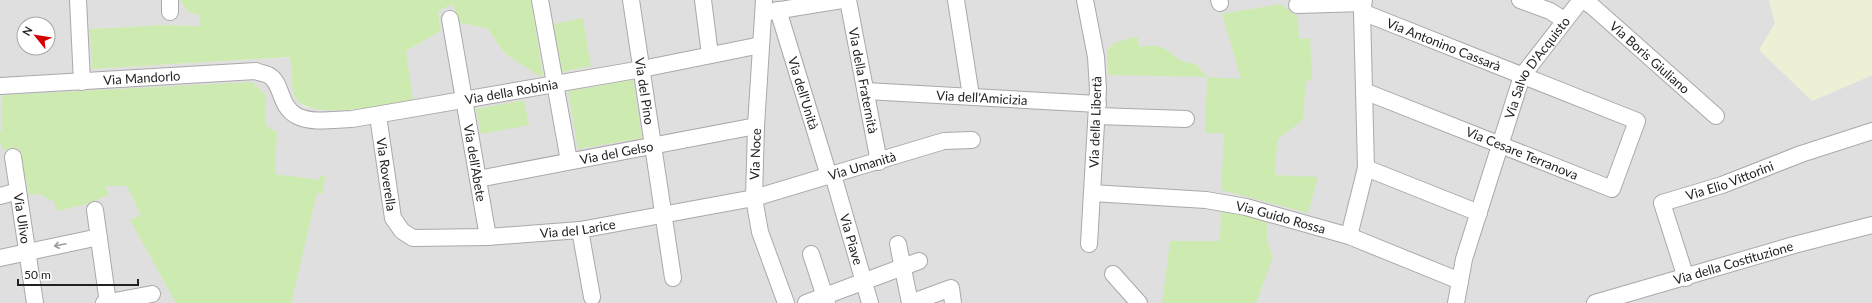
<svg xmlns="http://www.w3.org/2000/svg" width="1872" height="303" font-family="Lato,sans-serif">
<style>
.residential{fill:#e0dfdf;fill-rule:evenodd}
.farmland{fill:#eef0d5}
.grass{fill:#cdebb0}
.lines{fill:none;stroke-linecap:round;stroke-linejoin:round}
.street-casing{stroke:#a9a9a9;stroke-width:18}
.street{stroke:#fff;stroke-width:16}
.oneway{stroke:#9c9c9c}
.labels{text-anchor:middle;stroke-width:3;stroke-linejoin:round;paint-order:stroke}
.street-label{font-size:13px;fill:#222;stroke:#fff}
</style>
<rect width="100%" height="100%" fill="#f2efe9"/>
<path class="residential" d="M0 0H180L188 12 199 15 201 26 162 25 91 29 92 69 290 57 294 96 304 107 317 109 361 110 406 51 441 31 438 11 453 4 458 22 488 29 504 53 543 74 531 0H1769L1775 23 1812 101 1872 75V303H0ZM24 24H48V48H24Z"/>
<path class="farmland" d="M1769 0H1872V75L1812 101 1759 50 1775 23Z"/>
<path class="grass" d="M180 0H531L543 75 539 76 504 53 488 29 458 22 453 4 438 11 441 31 406 51 413 99C389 104 310 123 295 97 291 89 292 67 290 57L92 69 90 29 162 25 201 26 199 15 188 12Z
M1280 4 1298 17 1299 39 1310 38 1312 78V80L1306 81 1303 120 1279 138 1277 144 1275 175 1318 177 1308 213 1221 190 1224 133H1205L1207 77 1108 75 1107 50 1114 43 1138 36 1139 47C1148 46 1157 44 1165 49 1177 57 1180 63 1196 64L1207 77 1241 79 1222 14Z
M583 18 591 66 562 72 554 24Z
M633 80 642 138 578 149 568 91Z
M252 82 266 95 265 123 271 130 277 131 275 174 319 180 320 176H325L323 194 317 193 291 303H176L130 220 141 215 127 186H105L109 195 83 205 56 211 54 202 38 193 29 196 28 185 22 171 18 147 3 150 0 143V132L2 131V97L4 95Z
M524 100 529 125 481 134 476 109Z
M1229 209 1268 223C1265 236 1268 244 1273 257L1256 303H1162L1170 241H1220L1221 210Z"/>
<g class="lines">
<g class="street-casing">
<g id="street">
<path d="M78 0 82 82"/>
<path d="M170 0V12"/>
<path d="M540 0 569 161"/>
<path id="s1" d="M631 0 673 278"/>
<path d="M703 0 710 55"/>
<path d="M764 0 756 126 754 198 760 232 786 303"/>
<path id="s2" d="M848 0 879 162"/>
<path d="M956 0 971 96"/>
<path d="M1085 0 1096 57 1098 89 1089 244"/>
<path d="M1219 0 1220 3"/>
<path d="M1520 0 1550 11 1564 20"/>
<path id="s3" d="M1582 0 1592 6 1716 116"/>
<path d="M1297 5 1363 3"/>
<path id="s4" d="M778 10 829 176"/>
<path d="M768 12 842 0"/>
<path id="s5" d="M1362 12 1637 121 1612 189 1364 91"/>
<path id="s6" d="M450 19 488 237"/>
<path id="s7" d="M0 86 256 71C259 73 264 73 268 75 283 82 278 106 297 116 313 124 336 119 352 119L642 69 761 45"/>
<path id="s8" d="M866 91 1098 104"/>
<path id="s9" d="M378 116 393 218 402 231 413 238 488 237 580 230 754 198 944 141 972 140"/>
<path d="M1097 116 1186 119"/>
<path id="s10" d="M13 157 35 303"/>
<path d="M1366 168 1479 213"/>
<path id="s11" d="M833 175 870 303"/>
<path id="s12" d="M478 179 756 126"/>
<path id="s13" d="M1092 193 1206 200 1246 207 1349 236 1460 281"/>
<path d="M0 196 18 191"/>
<path d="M95 210 108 303"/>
<path d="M580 230 592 297"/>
<path d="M1349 236 1366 168 1362 12 1364 0"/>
<path d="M898 244 910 303"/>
<path d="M811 254 827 303"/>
<path d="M0 258 99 237"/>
<path d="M1113 274 1139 303"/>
<path id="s14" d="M1686 278 1662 203 1722 185 1801 154 1872 131"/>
<path d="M104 303 152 294"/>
<path d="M806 303 919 261"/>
<path d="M910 303 951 288 953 303"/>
<path id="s15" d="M1456 303 1464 259 1522 76 1581 0"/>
<path id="s16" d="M1595 303 1794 245 1872 225"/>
</g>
</g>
<use href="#street" class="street"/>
</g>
<defs><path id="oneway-shaft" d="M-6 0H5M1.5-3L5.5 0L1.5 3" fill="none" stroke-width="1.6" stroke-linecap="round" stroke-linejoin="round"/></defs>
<use class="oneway" href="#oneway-shaft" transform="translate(60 245) rotate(168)"/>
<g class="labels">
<g class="street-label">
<text dy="5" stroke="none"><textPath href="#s5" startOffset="88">Via Antonino Cassarà</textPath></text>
<text dy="5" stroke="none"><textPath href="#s3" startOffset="89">Via Boris Giuliano</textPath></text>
<text dy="5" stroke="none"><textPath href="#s15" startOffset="251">Via Salvo D'Acquisto</textPath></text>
<text dy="5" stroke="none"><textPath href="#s7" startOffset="142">Via Mandorlo</textPath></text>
<text dy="5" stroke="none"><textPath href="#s2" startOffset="82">Via della Fraternità</textPath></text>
<text dy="5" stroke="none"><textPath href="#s1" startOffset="92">Via del Pino</textPath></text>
<text dy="5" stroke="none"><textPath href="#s7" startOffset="538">Via della Robinia</textPath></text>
<text dy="5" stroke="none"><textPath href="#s4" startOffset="87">Via dell'Unità</textPath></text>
<text dy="5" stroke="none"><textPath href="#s8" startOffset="116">Via dell'Amicizia</textPath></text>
<text transform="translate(1095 122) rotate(-88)" y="5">Via della Libertà</text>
<text dy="5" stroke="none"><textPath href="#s12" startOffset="141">Via del Gelso</textPath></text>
<text transform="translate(1522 153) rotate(22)" y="5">Via Cesare Terranova</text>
<text transform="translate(755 154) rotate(-88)" y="5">Via Noce</text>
<text dy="5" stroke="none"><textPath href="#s6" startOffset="146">Via dell'Abete</textPath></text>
<text dy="5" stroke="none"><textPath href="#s9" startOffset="589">Via Umanità</textPath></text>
<text dy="5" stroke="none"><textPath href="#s9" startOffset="59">Via Roverella</textPath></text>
<text dy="5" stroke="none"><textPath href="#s14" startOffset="150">Via Elio Vittorini</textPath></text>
<text dy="5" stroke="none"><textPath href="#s13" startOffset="191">Via Guido Rossa</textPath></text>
<text dy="5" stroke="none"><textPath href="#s10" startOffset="62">Via Ulivo</textPath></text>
<text dy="5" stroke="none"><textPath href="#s9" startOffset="297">Via del Larice</textPath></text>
<text dy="5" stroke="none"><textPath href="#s11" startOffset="67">Via Piave</textPath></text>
<text dy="5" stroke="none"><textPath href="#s16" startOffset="144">Via della Costituzione</textPath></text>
</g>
</g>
<g transform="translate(36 36) rotate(300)"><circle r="19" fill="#ffffff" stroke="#a7a7a7"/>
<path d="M0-3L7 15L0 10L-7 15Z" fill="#d40000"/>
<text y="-6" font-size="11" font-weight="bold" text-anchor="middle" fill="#222222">N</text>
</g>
<path d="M18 279v6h120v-6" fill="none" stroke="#222222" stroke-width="2"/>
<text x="24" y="279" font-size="12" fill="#222222" stroke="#ffffff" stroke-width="3" paint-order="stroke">50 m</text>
</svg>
